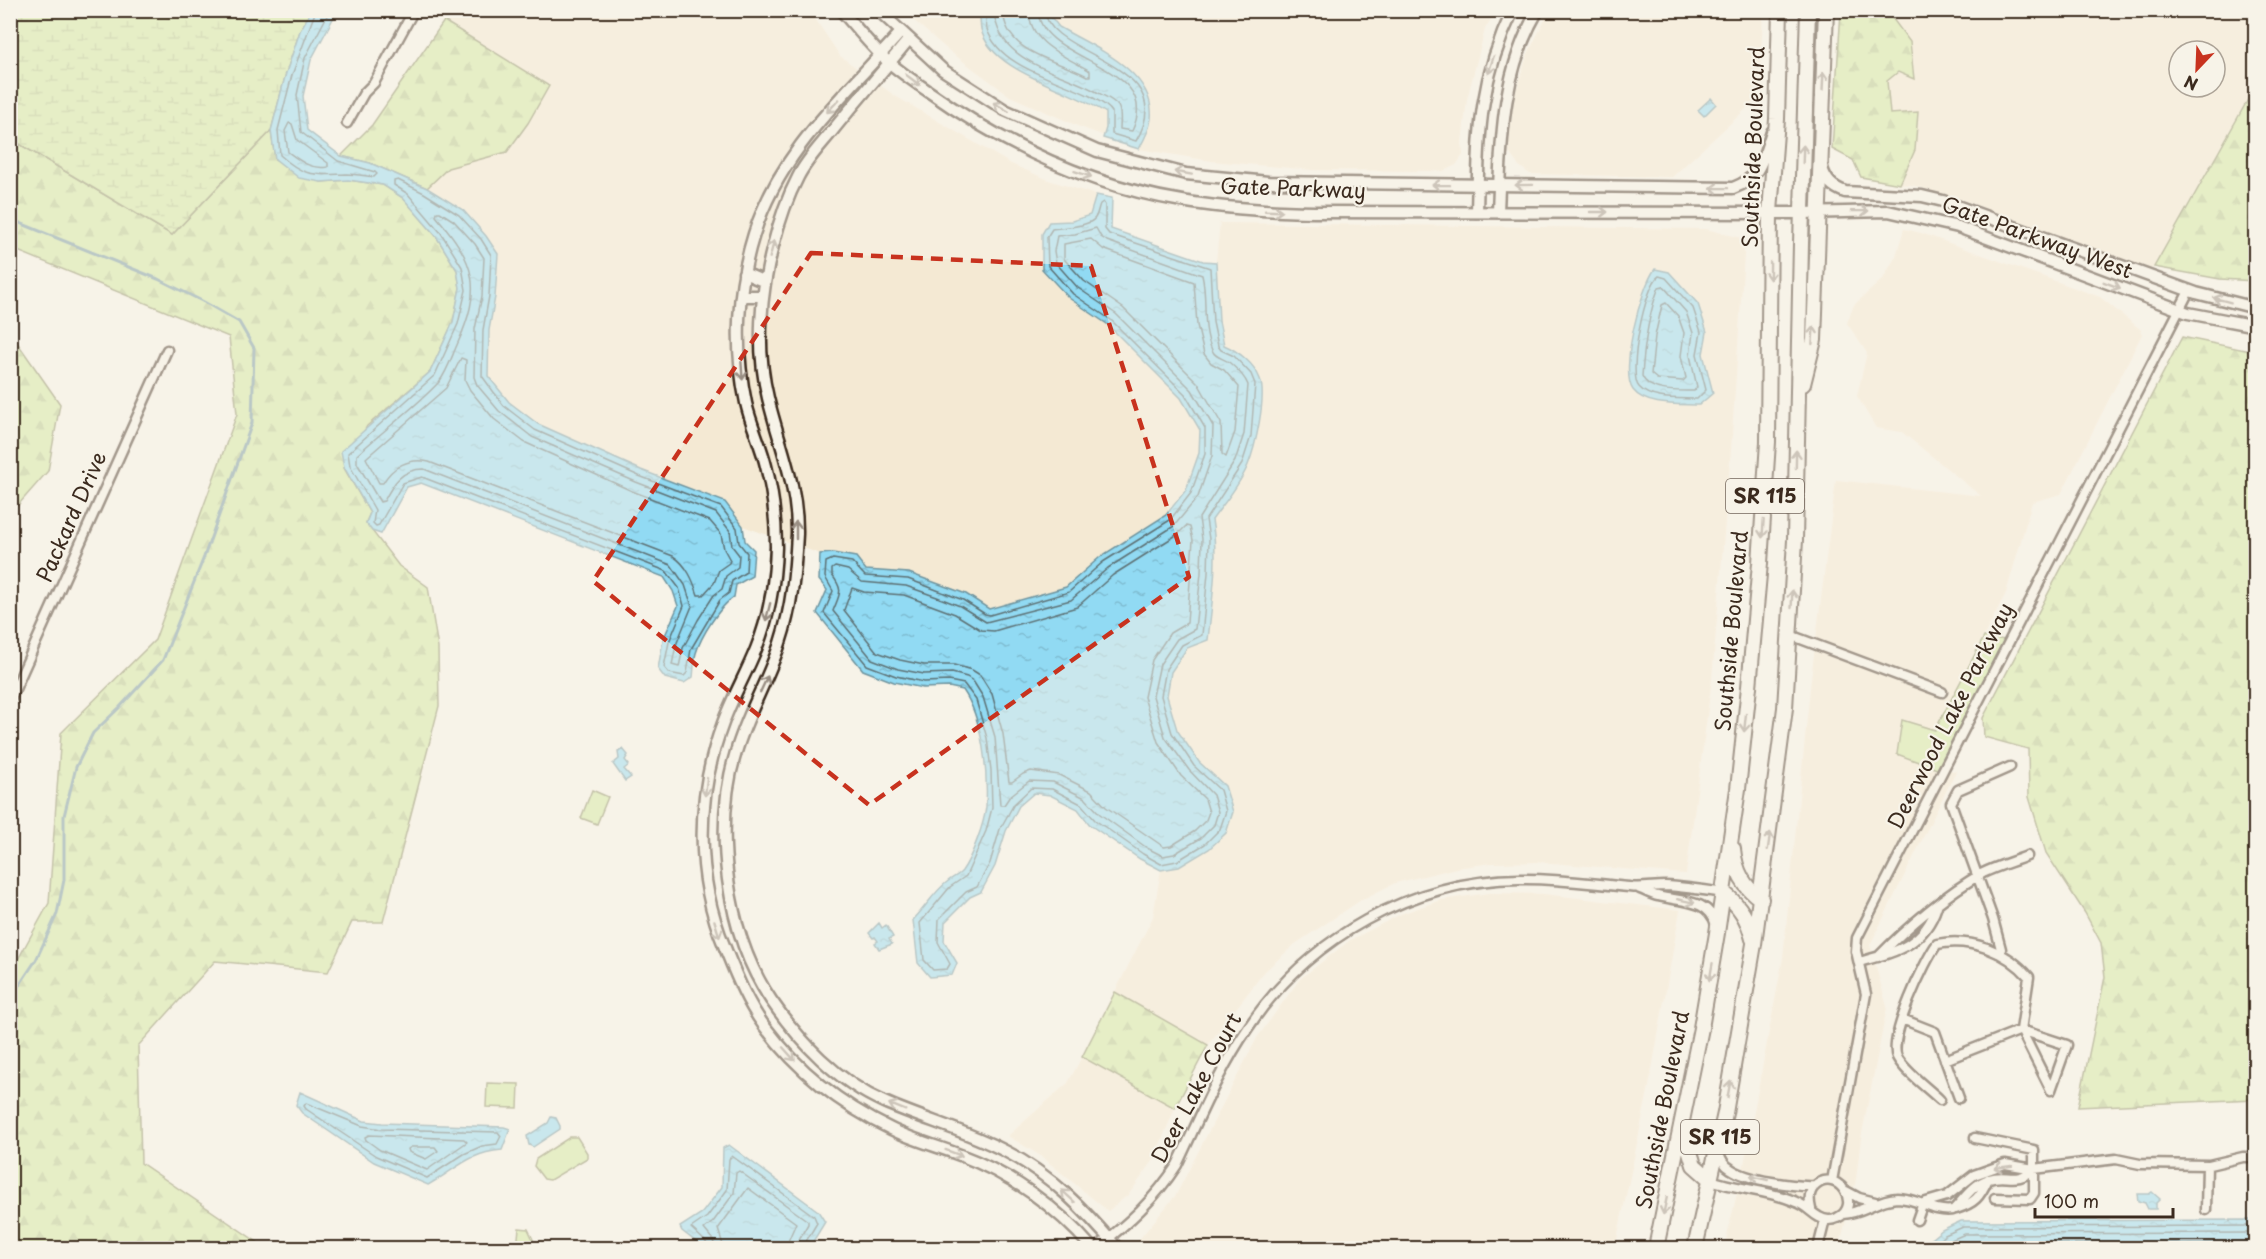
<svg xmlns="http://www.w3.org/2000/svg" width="2266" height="1259" font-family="'Playpen Sans',sans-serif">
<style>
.built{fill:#f4e9d3;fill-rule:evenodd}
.green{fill:#d0e89e;stroke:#86895e;stroke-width:1.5}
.forest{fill:url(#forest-firs);stroke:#86895e;stroke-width:1.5}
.wetland{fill:url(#wetland-marsh);stroke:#86895e;stroke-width:1.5}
.water{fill:url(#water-ripples);stroke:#6f949e;stroke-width:1.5}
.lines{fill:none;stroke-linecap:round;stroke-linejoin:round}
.shore{stroke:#5d7073;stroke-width:1.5}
.stream{stroke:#6f949e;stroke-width:3}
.minor-casing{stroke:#3b2a1e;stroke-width:13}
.tertiary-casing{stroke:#3b2a1e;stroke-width:15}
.secondary-casing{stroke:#3b2a1e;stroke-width:15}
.trunk-casing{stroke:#3b2a1e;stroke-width:18}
.minor{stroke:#f7f3e8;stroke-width:8}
.tertiary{stroke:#f7f3e8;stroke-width:10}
.secondary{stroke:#f7f3e8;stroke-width:10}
.trunk{stroke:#f7f3e8;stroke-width:14}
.oneway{stroke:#998e83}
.marked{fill:none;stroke:#c8321e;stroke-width:4.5;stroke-dasharray:12 8;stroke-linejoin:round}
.labels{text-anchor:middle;stroke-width:4.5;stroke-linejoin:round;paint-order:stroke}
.shield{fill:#f7f3e8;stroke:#73665b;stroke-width:1.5}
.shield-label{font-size:20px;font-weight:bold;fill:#3b2a1e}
.street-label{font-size:21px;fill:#3b2a1e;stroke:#f7f3e8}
</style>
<defs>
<pattern id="forest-firs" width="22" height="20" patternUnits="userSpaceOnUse" patternTransform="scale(1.5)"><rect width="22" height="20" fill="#d0e89e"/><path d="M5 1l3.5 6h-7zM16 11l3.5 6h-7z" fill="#b4c788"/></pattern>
<pattern id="wetland-marsh" width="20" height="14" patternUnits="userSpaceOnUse" patternTransform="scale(1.5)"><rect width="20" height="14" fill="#d0e89e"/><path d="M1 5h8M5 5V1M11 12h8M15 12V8" fill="none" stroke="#b4c788"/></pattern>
<pattern id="water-ripples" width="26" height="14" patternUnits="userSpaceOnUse" patternTransform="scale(1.5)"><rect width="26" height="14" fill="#91daf3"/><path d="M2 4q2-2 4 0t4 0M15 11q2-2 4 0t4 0" fill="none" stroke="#7ebbd0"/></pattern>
</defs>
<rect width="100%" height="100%" fill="#f7f3e8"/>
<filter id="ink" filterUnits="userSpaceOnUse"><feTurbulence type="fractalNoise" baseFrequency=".0167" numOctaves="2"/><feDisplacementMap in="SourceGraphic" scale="12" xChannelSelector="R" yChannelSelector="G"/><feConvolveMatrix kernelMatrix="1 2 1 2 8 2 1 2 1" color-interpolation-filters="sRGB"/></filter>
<g filter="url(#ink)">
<path class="built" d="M463 11H810L840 56 895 96 1011 164 1051 181 1096 195 1090 215 1072 221 1049 222 1069 298 1107 324 1181 398 1200 430 1199 453 1186 490 1166 515 1100 557 1066 587 988 609 966 594 909 573 866 570 833 553 820 554 743 526 725 502 641 470 538 424 509 402 488 376 489 330 495 297 498 254 486 236 463 210 427 188 448 168 507 152 528 123 549 86 444 21Z
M903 11H1496L1485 29 1467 99 1462 142 1463 155 1456 165 1443 171 1313 170 1212 161 1139 149 1078 126 1010 96 948 50Z
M1549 11H1763L1759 97 1672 177 1530 174 1518 165 1508 151 1514 97 1527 56Z
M1887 11H2255V87L2154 267 2151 270 1960 199 1912 185 1900 184 1915 150 1918 112 1890 114 1887 81 1898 72 1914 78 1910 42ZM2179 51H2215V87H2179Z
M1220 223 1706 229 1745 239 1731 449 1712 678 1686 874 1539 862 1491 863 1456 868 1395 883 1361 900 1295 944 1264 972 1208 1045 1115 992 1153 917 1161 870 1179 867 1225 786 1199 762 1177 730 1167 696 1171 672 1187 648 1208 640 1214 573 1215 538 1212 520 1232 491 1257 437 1261 382 1238 351 1224 345 1219 321 1216 262Z
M1904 229 1921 233 2100 297 2141 330 2142 334 2061 494 2032 502 2006 593 1935 730 1903 720 1937 769 1956 771 1870 945 1887 1007 1861 1138 1856 1179 1839 1248H1724L1744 1165 1783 958 1811 679 1836 480 1981 496 1902 432 1876 428 1857 396 1867 353 1847 323 1854 305 1883 279 1896 256Z
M1489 893 1543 894 1680 910 1649 1086 1615 1248H1141L1137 1242 1176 1195 1257 1038 1300 979 1349 941 1401 914 1442 900Z
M1082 1057 1175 1108 1153 1161 1129 1194 1108 1211 1041 1156 1008 1136 1068 1083Z"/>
<path class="green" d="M1984 637 2006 640 1937 769 1897 754 1902 720 1935 730Z
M592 790 608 797 597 824 581 818Z
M487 1083 519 1084 518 1108 486 1107Z
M570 1137H577L587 1153V1158L550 1180 544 1179 534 1166 536 1159Z"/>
<path class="forest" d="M1841 11H1887L1910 42 1914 79 1898 72 1887 81 1890 114 1918 112 1915 150 1900 184 1861 177 1853 160 1832 149Z
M444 21 549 86 528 123 507 152 448 168 427 188 370 163 341 156 372 125Z
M2255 87V281L2220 279 2154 267Z
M271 131 275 159 321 182 348 180 383 185 403 198 436 236 457 270 460 288 453 322 430 372 367 426 344 468 370 513 366 523 399 566 428 587 438 648 439 706 383 922H352L328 972 215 961 138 1046 141 1163 266 1248H10L11 972 49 903 61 733 155 640 237 414 229 337 18 251 14 338 60 404 48 471 11 513V139L172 235Z
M2182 337 2255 352V1099L2078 1107 2105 977 2101 943 2085 913 2046 853 2029 797 2028 749 1984 737 1983 718Z
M1115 992 1208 1045 1175 1108 1082 1057Z
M519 1228 528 1229 537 1248H517Z"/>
<path class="wetland" d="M11 11H311L300 31 286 73 271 131 172 235 11 139Z"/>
<path class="water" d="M311 11H337L311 60 303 96 307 130 341 156 370 163 427 188 463 210 486 236 498 254 495 297 489 330 488 376 509 402 538 424 641 470 725 502 743 526 745 541 754 550 752 576 736 585 734 597C720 606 701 636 696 653 694 660 694 669 693 677L684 683 665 678 658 669 663 640 678 606 673 591 664 577 421 483 407 487 381 534 372 531 366 523 370 513 344 467 341 451 430 372 453 322 460 288 457 270 436 236 403 198 383 185 348 180 321 182 299 178 275 159 271 131 286 73 300 31Z
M980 11H1051V17L1059 27C1093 47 1156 71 1151 119 1150 129 1144 140 1139 149L1103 138 1106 128V113C1072 89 991 73 981 29 980 23 980 16 980 11Z
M1711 98 1716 104 1704 116 1698 110Z
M1096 195 1112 198 1111 229 1203 261 1216 262 1219 321 1224 345C1238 351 1254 363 1260 379 1267 397 1255 448 1248 465 1240 485 1224 503 1212 520 1219 560 1212 600 1208 640L1187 648 1171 672 1167 696 1177 730 1199 762 1225 786 1233 812 1226 833 1209 849 1179 867 1161 870 1140 859 1090 825 1078 809 1050 795 1034 793 1019 806 1006 831 995 866 981 892 970 897 945 922 944 941 957 963 952 975 930 977 918 963 913 920C925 908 934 892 947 882 951 878 958 876 962 871 972 857 984 824 986 807 988 772 983 719 963 690L949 687 923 688 894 682 863 670 817 613 827 590 819 580 820 554 833 553 856 557 866 570 909 573 966 594 989 609 1066 587 1100 557 1166 515 1186 490 1199 453 1200 430 1181 398 1107 324 1069 298 1042 269V234L1049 222 1072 221 1090 215Z
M1655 269 1669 272 1698 304 1707 332 1703 354 1713 393 1699 405C1680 404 1646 407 1633 390 1619 371 1641 287 1655 269Z
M623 749 628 755 625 760 629 765 624 769 631 777 625 781 613 764 619 759 618 752Z
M879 923 882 928 886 925 893 937 889 939 892 944 879 949 875 943 878 941 875 937 873 938 869 933Z
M300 1092 364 1121 382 1123 504 1127 510 1129 502 1150C467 1153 456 1170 428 1185L374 1162 302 1113 296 1105Z
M551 1117 556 1118 560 1126V1129L533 1147 529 1145 527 1136 548 1123Z
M729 1145 818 1211 825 1222 809 1248H704L682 1231 680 1227 702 1213 722 1187 723 1148Z
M2152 1192 2160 1199 2156 1203V1209H2148L2145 1203 2138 1201 2137 1194H2149Z
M2255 1220V1248H1920L1942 1230 1961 1221Z"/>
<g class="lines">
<path class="shore" d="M316 10 292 75 278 130 280 155C305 178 315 175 346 174 355 174 365 176 374 177L377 174 375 172 338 161 301 132 297 95 305 58 330 10
M986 10C986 16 986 24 987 29 1000 68 1057 79 1090 96 1098 101 1107 104 1112 112V134L1136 141C1184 61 1045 57 1045 10
M994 10C997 62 1056 70 1095 91 1102 95 1113 99 1118 106 1122 113 1120 121 1120 129L1132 131C1165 62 1039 64 1038 10
M1003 10C1005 54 1055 59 1087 76H1090V71C1065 56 1029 44 1029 10
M289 123 292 124 297 140 328 163V167C311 170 300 161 288 152L285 131Z
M398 180 424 193 459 215 481 239 491 255 489 296 483 330 482 376 504 406 535 430 639 476 721 507 737 528 739 543 747 553 746 572 732 581 729 593 720 600 691 649 687 673 684 676 669 673 664 667 669 642 684 606 679 588 666 571 422 477 403 483 379 525 376 526 373 523 375 510 350 466 348 453 435 375 458 324 466 290 462 267 441 233 408 194 394 185V181Z
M1103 202 1105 205V229L1109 234 1210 268 1213 322 1218 346 1221 350 1234 356 1251 374 1255 384 1251 436 1242 464 1206 519 1209 539 1208 573 1202 635 1182 645 1166 669 1161 696 1172 733 1194 766 1220 790 1226 811 1220 829 1205 844 1177 861 1161 864 1143 854 1095 820 1081 804 1052 789 1031 788 1014 804 1000 829 990 863 977 887 966 892 939 919 938 942 950 964 947 969 933 970 924 960 920 923 950 887 966 876 986 831 992 808 991 770 987 738 976 700 964 684 949 681 924 682 896 676 867 665 824 613 833 591 825 577 826 562 833 559 852 562 865 576 908 579 963 600 985 614 990 615 1069 592 1103 562 1170 520 1191 493 1205 454V428L1185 394 1111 320 1073 294 1048 266 1047 237 1052 229C1062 227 1089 227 1095 218 1098 214 1098 208 1100 204Z
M437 212H440L454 221 475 244 484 258 482 296 475 329 474 377 477 385 499 411 532 437 636 482 716 513 730 531 732 546 739 555 738 567 726 576 722 589 714 595 698 620 683 648 679 667 672 665 676 645 692 606 685 585 671 565 424 469C401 469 393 484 384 501L380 502 357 463V455C383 430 414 409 439 382 447 372 452 356 457 345 483 287 476 263 436 216Z
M1096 228 1101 237 1107 241 1202 275C1208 299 1201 326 1212 350 1215 358 1224 358 1230 363 1237 369 1245 377 1248 385L1244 434 1235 461 1199 518 1202 539 1201 573 1195 629 1177 639 1160 664 1153 696 1165 737 1189 770 1213 795 1218 812 1214 825 1201 838 1174 854 1163 856 1147 848 1100 814 1085 798 1053 782 1029 781 1010 796 1004 805H1000L995 737 983 697 973 681 967 677 952 673 924 674 898 669 872 659 833 611C840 593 844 591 832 575V569L835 567 848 570 862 582 906 586 937 597 960 606 986 622 1071 600 1108 568 1174 526 1198 497 1212 456 1213 426 1192 390 1116 314 1078 288 1056 263 1054 251 1057 236 1075 234Z
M1091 239 1103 249 1194 282 1197 325 1204 354 1211 363 1224 370 1239 387 1235 432 1226 457 1222 454 1221 423 1198 383 1123 308 1084 281 1064 259V244Z
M1659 276 1666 278 1693 308 1701 332 1697 354 1706 390 1697 399C1680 398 1651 401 1639 387 1627 374 1645 285 1659 276Z
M1663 286 1686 312 1693 333 1690 355 1697 387 1694 391C1679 391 1649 393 1642 376 1644 346 1648 315 1659 287Z
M1666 303 1678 316 1684 333 1681 356 1686 378 1683 381 1657 379 1651 374 1655 336 1662 305Z
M461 358 466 360 465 380 470 390 494 419 524 442 632 491 710 521 721 534 724 549 730 560 729 563 719 570 714 583 703 595H698C693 580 687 565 673 556L429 462C409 457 392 467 383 483H379L366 458 446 388Z
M1186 526 1190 527 1193 540 1187 623 1170 633 1152 660 1144 697 1158 742 1181 776 1205 799 1209 812 1206 820 1195 831 1171 846 1164 847 1106 807 1091 791 1059 775 1031 771 1023 774 1012 782H1009L1003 734 992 694 980 675 972 670 954 665H924L900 660 877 652 844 610 852 588 864 592 904 595 955 614 981 630 994 631 1077 607 1113 575 1178 534Z
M306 1103 362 1126 381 1129 498 1132 501 1136 497 1144 482 1146 464 1154 427 1178 376 1156 306 1109 304 1106Z
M369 1135 464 1139 467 1142 427 1170 380 1150 366 1140 365 1137Z
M411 1147H435L438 1151 426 1159 409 1152 408 1149Z
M707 1248 706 1242 691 1228 707 1217 727 1190 729 1159 732 1156 814 1216 817 1223 805 1243 804 1248
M715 1248 713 1240 704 1229 713 1222 734 1193 736 1173 739 1171 808 1221V1224L798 1241 796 1248
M724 1248 718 1229 748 1188 796 1223 789 1239 787 1248
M1929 1248 1945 1235 1963 1227 2256 1226
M1940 1248 1949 1241 1965 1234 2256 1233
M1955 1248 1966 1243H2256"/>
<path class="stream" d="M10 219 158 279 204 302 239 322 254 348 252 423 204 557 163 660 120 707 93 733 76 767 64 816V880L57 914 36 960 10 999"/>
<g class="minor-casing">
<path id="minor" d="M347 123 364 93 374 83 414 10
M1790 635 1942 692
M10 700 167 350
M1640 889C1646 891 1652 895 1658 896 1680 902 1709 898 1716 925
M1998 953 2001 949 1993 919 1951 803 1958 790 2010 767
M1878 957C1907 927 1947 893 1983 873 1997 866 2012 862 2027 856
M1859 962C1895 952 1924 946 1937 906
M1902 1019 1935 1032 1959 1098
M1945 1060 2021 1030 2067 1045 2051 1090
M1940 1100C1929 1089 1904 1071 1897 1057 1888 1038 1925 960 1937 944 1970 937 2007 951 2029 977L2021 1030 2051 1090
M1975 1138 2034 1150V1193L2030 1199 1995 1198
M1718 1150C1720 1158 1724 1165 1731 1169 1747 1180 1795 1187 1815 1186
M1711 1180C1738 1190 1770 1190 1796 1202 1807 1206 1810 1212 1819 1217 1824 1220 1831 1221 1837 1218 1864 1206 1836 1165 1814 1187 1808 1193 1809 1201 1811 1209
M1832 1181 1866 994 1856 951 1857 938 2189 291
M1846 1191 1859 1198 1875 1202
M1956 1209C1975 1203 1980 1197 1988 1179
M2206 1210 2207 1165
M1843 1214C1863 1213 1877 1199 1897 1198 1920 1198 1931 1213 1953 1210 1963 1200 1974 1183 1989 1179 2007 1173 2016 1185 2034 1169
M1917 1220 1923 1203 1947 1196 1974 1175 2005 1164 2034 1169 2116 1159 2140 1164 2209 1165 2243 1157H2256
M1096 1248C1128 1224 1155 1199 1177 1165 1199 1119 1219 1070 1248 1028 1308 938 1412 880 1520 879 1556 878 1593 884 1629 887 1641 889 1653 886 1665 886 1684 887 1704 890 1724 893
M1818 1248 1825 1220"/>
</g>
<g class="tertiary-casing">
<path id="tertiary" d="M901 32C845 95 780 150 754 234 737 288 734 347 746 403 751 425 761 445 766 466 773 493 776 520 776 547 775 582 769 617 756 649 746 674 732 698 723 723 696 795 695 877 725 948 736 975 747 1003 765 1027 798 1071 841 1105 891 1129 913 1140 937 1146 960 1155 1011 1174 1057 1207 1092 1248
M909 39C884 70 858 99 833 130 821 145 807 159 798 177 787 198 779 222 773 246 760 294 756 349 768 398 779 444 798 486 797 534 795 572 792 607 780 643 768 680 747 714 736 752 713 828 726 933 771 1000 799 1041 838 1082 884 1102 925 1120 968 1131 1007 1152 1051 1175 1085 1210 1117 1248
M1477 212C1479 135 1478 83 1513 10
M1498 212C1501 142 1501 73 1538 10
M744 273 765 282
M741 296H763"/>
</g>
<g class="secondary-casing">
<path id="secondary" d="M841 10C854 25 867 41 881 55 895 69 912 80 928 91 1003 144 1090 186 1182 201 1226 209 1270 211 1314 212L1801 213 1888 211 1958 227 2188 313 2256 326
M878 10 943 70 1005 110 1097 151 1186 174 1268 182 1733 188C1761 178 1763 158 1772 132
M1822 168C1826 181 1832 187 1845 192L1922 196 1943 201 2196 293 2256 308"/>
</g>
<g class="trunk-casing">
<path id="trunk" d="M1803 384 1814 340 1826 10
M1733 849C1735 870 1743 887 1761 899
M1724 893C1740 906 1748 919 1753 939
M1683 1129 1694 1165 1711 1180
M1656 1248 1701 1028 1717 933 1738 789 1749 687 1760 563 1768 442 1770 212 1777 119 1780 10
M1695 1248 1725 1113 1754 944 1785 708 1795 540 1801 243 1808 10"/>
</g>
<use href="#minor" class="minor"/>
<use href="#tertiary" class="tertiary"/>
<use href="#secondary" class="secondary"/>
<use href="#trunk" class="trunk"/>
</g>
<defs><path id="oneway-shaft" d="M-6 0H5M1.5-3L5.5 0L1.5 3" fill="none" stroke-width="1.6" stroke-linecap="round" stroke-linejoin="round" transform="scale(1.5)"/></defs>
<g class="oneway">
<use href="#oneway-shaft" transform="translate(1491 65) rotate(107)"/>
<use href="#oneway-shaft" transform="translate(913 80) rotate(37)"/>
<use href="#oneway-shaft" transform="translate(1823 81) rotate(-87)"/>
<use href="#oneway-shaft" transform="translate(833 106) rotate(133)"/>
<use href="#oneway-shaft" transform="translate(1001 107) rotate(-150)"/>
<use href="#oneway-shaft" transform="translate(1803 154) rotate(-88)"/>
<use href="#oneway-shaft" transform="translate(1183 173) rotate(-170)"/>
<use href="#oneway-shaft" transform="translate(1083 174) rotate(18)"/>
<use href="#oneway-shaft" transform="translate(1441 185) rotate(-179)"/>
<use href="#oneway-shaft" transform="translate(1524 185) rotate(179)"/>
<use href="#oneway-shaft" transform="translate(1719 188) rotate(-179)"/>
<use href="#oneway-shaft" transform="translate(1274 211) rotate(2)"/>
<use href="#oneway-shaft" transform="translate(1860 211) rotate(-1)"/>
<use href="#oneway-shaft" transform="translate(1599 212)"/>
<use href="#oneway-shaft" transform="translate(772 249) rotate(-75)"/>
<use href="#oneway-shaft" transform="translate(1770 271) rotate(91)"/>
<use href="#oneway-shaft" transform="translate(2112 285) rotate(21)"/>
<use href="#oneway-shaft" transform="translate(2222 300) rotate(-165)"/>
<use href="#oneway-shaft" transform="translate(1813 335) rotate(-86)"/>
<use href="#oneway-shaft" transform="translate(742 371) rotate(86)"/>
<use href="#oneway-shaft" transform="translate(1796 459) rotate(-89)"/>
<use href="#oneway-shaft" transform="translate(1763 529) rotate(94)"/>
<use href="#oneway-shaft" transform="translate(796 530) rotate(-90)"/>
<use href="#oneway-shaft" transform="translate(1792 599) rotate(-87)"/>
<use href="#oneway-shaft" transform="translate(768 612) rotate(104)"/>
<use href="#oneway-shaft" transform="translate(764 684) rotate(-65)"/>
<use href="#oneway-shaft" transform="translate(1745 723) rotate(96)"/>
<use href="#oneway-shaft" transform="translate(706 787) rotate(97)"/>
<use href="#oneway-shaft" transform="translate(1769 841) rotate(-82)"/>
<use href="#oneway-shaft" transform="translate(1686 901) rotate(12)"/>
<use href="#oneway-shaft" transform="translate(717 929) rotate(73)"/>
<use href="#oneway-shaft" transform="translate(1711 972) rotate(100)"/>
<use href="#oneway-shaft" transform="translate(789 1054) rotate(48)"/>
<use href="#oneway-shaft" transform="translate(1729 1089) rotate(-80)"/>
<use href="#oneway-shaft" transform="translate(897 1107) rotate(-158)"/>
<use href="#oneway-shaft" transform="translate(954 1153) rotate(20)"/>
<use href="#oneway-shaft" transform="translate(2003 1167) rotate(173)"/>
<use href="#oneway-shaft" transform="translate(1759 1178) rotate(-167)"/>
<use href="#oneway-shaft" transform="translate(1068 1196) rotate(-138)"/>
<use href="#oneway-shaft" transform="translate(1665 1206) rotate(102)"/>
</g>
</g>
<path d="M0 0H2266V1259H0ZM811 253 1091 266 1189 577 869 805 593 581Z" fill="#f7f3e8" fill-opacity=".55" fill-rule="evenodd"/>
<path class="marked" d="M811 253 1091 266 1189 577 869 805 593 581Z"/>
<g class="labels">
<g class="shield">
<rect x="1726" y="479" width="78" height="34" rx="4.5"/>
<rect x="1681" y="1120" width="78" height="34" rx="4.5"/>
</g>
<g class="shield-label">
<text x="1765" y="503">SR 115</text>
<text x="1720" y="1144">SR 115</text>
</g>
<g class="street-label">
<text transform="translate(1754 147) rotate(-88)" y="7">Southside Boulevard</text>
<text transform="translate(1293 189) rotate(2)" y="7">Gate Parkway</text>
<text transform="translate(2037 238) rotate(20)" y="7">Gate Parkway West</text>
<text transform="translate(72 517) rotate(-66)" y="7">Packard Drive</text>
<text transform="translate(1732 631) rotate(-85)" y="7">Southside Boulevard</text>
<text transform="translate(1951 716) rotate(-63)" y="7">Deerwood Lake Parkway</text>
<text transform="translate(1197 1088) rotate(-62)" y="7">Deer Lake Court</text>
<text transform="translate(1663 1110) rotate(-79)" y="7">Southside Boulevard</text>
</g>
</g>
<rect width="2266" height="1259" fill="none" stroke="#f7f3e8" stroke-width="36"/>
<rect x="18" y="18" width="2230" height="1223" fill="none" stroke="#3b2a1e" stroke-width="2" filter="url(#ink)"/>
<g transform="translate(2197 69) rotate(203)"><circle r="28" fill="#f7f3e8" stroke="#aca397" stroke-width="1.5"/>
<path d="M0-4.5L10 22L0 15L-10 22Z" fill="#c8321e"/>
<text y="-9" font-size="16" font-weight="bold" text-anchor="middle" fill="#3b2a1e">N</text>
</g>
<path d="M2035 1208v9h138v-9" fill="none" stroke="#3b2a1e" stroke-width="3"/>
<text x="2044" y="1208" font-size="18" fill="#3b2a1e" stroke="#f7f3e8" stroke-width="4.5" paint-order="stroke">100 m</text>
</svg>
